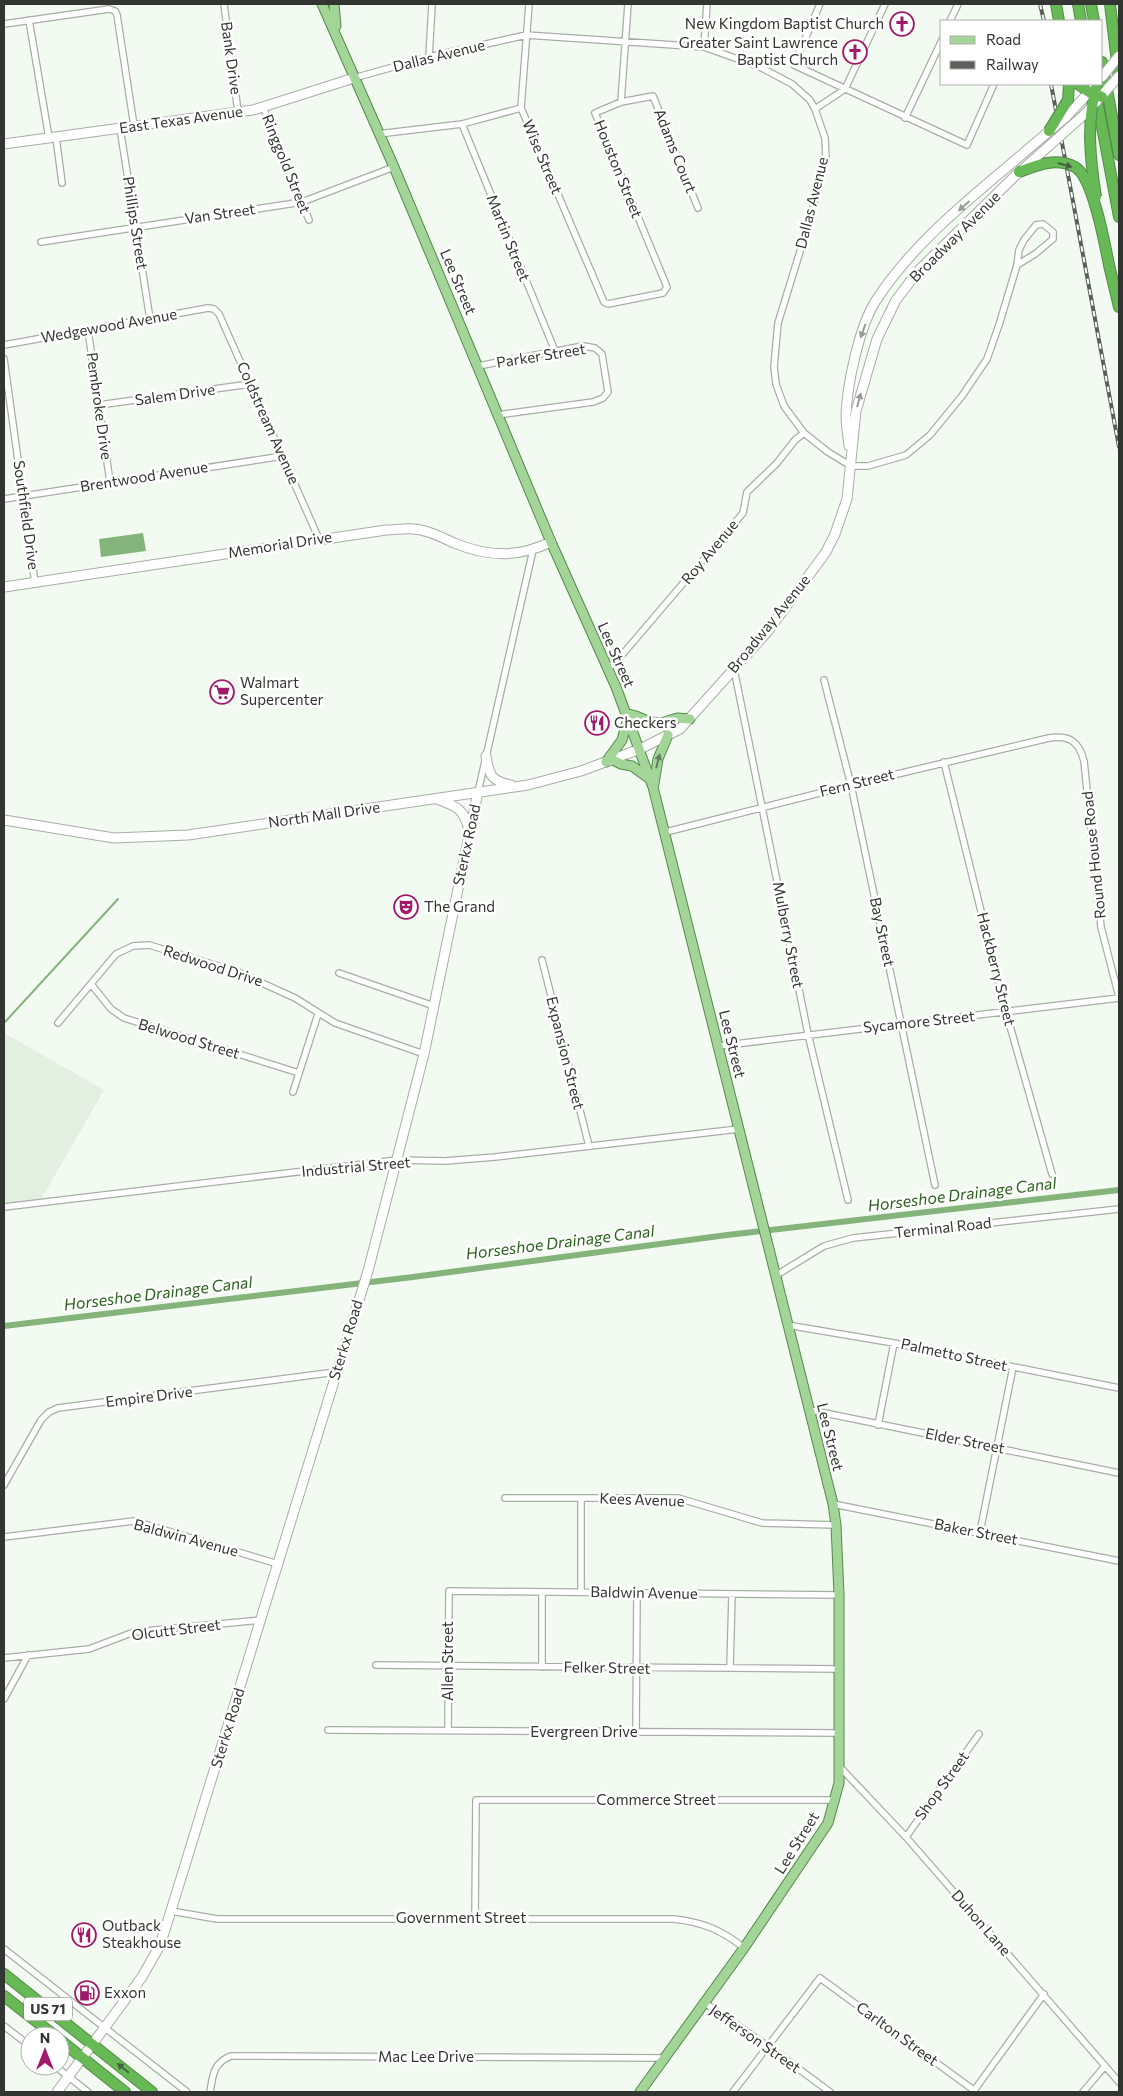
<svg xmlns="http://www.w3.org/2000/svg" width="1123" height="2096" font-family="Commissioner,sans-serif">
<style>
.built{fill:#e3f0e1}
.water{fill:#85b37c}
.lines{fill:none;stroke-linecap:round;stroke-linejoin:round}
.stream{stroke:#85b37c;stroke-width:2}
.canal{stroke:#85b37c;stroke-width:6}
.street-casing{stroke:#a7aea6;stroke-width:8}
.secondary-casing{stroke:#a7aea6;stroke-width:11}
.primary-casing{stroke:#548b49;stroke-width:11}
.highway-casing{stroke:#548b49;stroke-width:12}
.street{stroke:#fff;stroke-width:5.5}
.secondary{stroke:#fff;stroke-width:9}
.primary{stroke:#a3d599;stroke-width:9}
.highway{stroke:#66b955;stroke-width:10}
.rail-casing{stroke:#5b5f5b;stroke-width:4}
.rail{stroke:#fff;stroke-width:2;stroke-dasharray:5.5;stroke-linecap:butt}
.secondary-bridge-casing{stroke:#a7aea6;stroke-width:11;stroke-linecap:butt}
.highway-bridge-casing{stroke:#548b49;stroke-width:12;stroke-linecap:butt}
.secondary-bridge{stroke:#fff;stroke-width:9}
.highway-bridge{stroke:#66b955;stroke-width:10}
.oneway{fill:#44633e}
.oneway2{fill:#989a98}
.oneway3{fill:#657d60}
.labels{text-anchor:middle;stroke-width:5;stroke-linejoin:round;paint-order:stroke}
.shield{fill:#fff;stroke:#707270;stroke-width:1}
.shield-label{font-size:14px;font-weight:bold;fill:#323532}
.poi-label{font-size:15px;fill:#323532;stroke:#fff;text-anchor:start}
.street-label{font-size:15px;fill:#323532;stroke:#fff}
.water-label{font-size:16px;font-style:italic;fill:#28631b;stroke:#fff}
</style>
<rect width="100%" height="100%" fill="#f3faf1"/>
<path class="built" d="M4 1033 104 1090 39 1203 4 1207Z"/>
<path class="water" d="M143 533 146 551 101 557 99 539Z"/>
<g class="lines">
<path class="stream" d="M5 1022 118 899"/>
<path class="canal" d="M4 1326 413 1277 727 1235 1119 1190"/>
<g class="street-casing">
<path id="street" d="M224 4 238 112
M529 4 521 108 604 302 608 304 663 293 667 287 595 113 621 102 628 4
M820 4 794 65 967 145 994 84
M29 20 49 138
M950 21 958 4
M4 24 109 9 115 11 117 15 134 126
M704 47 707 4
M429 57 432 4
M354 78 429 57 526 35 704 47 760 67 792 84 810 100 815 109 825 138 826 157 810 219 778 323 774 367 776 384 784 406 804 433 828 452 851 466H868L906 455 930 435 962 396 987 359 999 325 1017 265 1019 250 1024 240 1036 225 1043 224 1053 232V239L1035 254 1017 265
M621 102 653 96 698 208
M263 107 309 220
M815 109 845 89 885 4
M905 118 942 40
M462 124 555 351
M120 128 150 319
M378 134 462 124 521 108
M56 137 62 183
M41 242 302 202 394 167
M88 330 110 482
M4 345 208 308 214 309 219 314 319 539
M4 359 35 583
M478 366 583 346 595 348 602 354 608 392 603 398 593 402 497 415
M99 405 250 384
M4 499 283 456
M608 668 616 662 743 513 747 492 777 463 795 440 804 433
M734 669 808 1034 848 1200
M824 680 851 785 935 1185
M944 762 1006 1012 1052 1174
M478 792 533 550
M666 832 851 785 1049 738C1069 735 1079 741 1084 761L1101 927 1119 997
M542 960 589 1146
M339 973 434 1006
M91 984 111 1009 124 1018 299 1073
M58 1023 116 954 133 946 149 945 238 972 295 998 335 1023 424 1054
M719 1046 1119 998
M293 1092 318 1014
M4 1207 397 1160 445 1161 495 1157 739 1129
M775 1276 824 1246 853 1238 1119 1209
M787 1325 894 1343 1119 1388
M810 1410 1119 1473
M878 1425 894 1343
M4 1485 41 1420 49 1412 58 1408 336 1372
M505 1498H678L762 1523 836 1525
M581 1498V1592
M833 1504 1119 1561
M980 1532 1013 1367
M4 1537 134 1521 278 1564
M542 1592V1667
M4 1658 89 1649 134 1632 261 1620
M376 1665 838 1669
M730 1668 732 1595
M4 1699 28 1655
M328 1730 839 1733
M448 1731 449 1591 839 1595
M636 1732 637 1593
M839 1766 906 1837 1119 2082
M906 1837 979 1734
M171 1911 217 1919H674C702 1922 722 1930 744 1948
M475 1918 476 1800H836
M4 1949 187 2092
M705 2003 769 2047 830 2092
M4 2026 30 2046
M55 2066 88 2092
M210 2092C213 2075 213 2063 231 2056L666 2058
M733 2092 820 1978 975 2091
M973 2092 1044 1994
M1083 2092 1105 2066"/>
</g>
<g class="secondary-casing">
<path id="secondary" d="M4 144 253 110 354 78
M849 446C848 436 846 425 846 415 847 385 859 328 875 302 910 247 964 203 1013 162
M4 587 386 530C395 530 405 528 414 529 428 530 441 537 454 543 489 557 517 558 551 542
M486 756C489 775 491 781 511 785
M437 799C456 806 465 809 469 831
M4 820 114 838 188 835 528 785 581 771 640 749 680 729 768 631 826 552 835 534 847 499 856 411 877 339 896 300 919 270 1019 172
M57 2092 142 1977 159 1947 165 1930 368 1271 424 1054 478 792"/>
</g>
<g class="primary-casing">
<path id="primary" d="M322 4 394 167 551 542 616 687 653 787 833 1504 836 1525 839 1595V1783L828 1823 744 1948 640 2092
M334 4 336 26
M627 714C638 715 646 722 658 723 666 723 671 719 678 718 682 718 686 719 690 719
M611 759 621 764 632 766 650 779
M606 762 622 740 628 718
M654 784 658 759 668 735"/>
</g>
<g class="highway-casing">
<path id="highway" d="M1056 4 1059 21
M1078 4 1081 21
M1091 4 1094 21
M1110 4 1119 79
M1102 62 1119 155
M1096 95 1119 217
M1109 265 1119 307
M4 1974 152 2092
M4 1996 55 2036
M60 2040 125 2092"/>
</g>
<use href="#street" class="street"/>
<use href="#secondary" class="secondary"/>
<use href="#primary" class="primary"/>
<use href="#highway" class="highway"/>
<g class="rail-casing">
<path id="rail" d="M1040 4 1044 21
M1051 84 1119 447"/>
</g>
<use href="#rail" class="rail"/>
<g class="secondary-bridge-casing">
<path id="secondary-bridge" d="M1102 77 1119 56
M1013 162 1067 116 1093 88
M1023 169 1086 113 1119 76"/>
</g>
<g class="highway-bridge-casing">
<path id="highway-bridge" d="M1078 84 1089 92 1102 97
M1049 131 1068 100 1069 84
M1019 172C1037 165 1056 157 1075 167 1093 177 1105 245 1109 265
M1096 197C1090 159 1086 121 1097 84"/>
</g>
<use href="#secondary-bridge" class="secondary-bridge"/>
<use href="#highway-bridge" class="highway-bridge"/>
</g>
<defs><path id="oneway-solid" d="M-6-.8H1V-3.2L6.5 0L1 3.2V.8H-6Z" transform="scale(1.25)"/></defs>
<g class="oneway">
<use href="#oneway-solid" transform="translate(1065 165) rotate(16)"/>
<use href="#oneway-solid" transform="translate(123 2068) rotate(-141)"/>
</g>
<g class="oneway2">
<use href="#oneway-solid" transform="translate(964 206) rotate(138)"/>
<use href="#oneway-solid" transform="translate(863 331) rotate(110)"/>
<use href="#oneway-solid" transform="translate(859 400) rotate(-75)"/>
</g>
<use class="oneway3" href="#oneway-solid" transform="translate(658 761) rotate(-76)"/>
<defs>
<g id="church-ring" transform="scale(1.25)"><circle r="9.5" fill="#fff" stroke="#9f1a69" stroke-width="1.5"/><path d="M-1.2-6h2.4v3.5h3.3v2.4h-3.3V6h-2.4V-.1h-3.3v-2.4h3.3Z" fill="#9f1a69"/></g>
<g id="supermarket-ring" transform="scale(1.25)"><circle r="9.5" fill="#fff" stroke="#9f1a69" stroke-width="1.5"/><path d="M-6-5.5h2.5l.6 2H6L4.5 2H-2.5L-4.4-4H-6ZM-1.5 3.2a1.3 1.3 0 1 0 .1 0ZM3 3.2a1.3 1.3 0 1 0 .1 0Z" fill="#9f1a69"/></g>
<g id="restaurant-ring" transform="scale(1.25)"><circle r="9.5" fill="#fff" stroke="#9f1a69" stroke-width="1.5"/><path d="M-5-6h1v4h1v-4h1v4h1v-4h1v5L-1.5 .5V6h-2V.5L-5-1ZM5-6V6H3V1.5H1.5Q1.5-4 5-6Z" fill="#9f1a69"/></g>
<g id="theatre-ring" transform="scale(1.25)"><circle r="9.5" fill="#fff" stroke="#9f1a69" stroke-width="1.5"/><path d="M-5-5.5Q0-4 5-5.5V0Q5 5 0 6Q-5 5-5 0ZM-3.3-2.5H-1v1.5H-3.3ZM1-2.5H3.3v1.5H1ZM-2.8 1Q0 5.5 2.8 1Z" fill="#9f1a69"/></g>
<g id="fuel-ring" transform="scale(1.25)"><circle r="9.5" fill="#fff" stroke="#9f1a69" stroke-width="1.5"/><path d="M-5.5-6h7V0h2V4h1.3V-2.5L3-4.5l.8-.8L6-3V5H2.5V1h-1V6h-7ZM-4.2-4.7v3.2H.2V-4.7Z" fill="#9f1a69"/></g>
</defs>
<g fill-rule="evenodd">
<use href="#church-ring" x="902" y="24"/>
<use href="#church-ring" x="855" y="52"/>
<use href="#supermarket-ring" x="222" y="692"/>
<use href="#restaurant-ring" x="597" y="723"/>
<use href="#theatre-ring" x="406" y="907"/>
<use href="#restaurant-ring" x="84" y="1935"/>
<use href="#fuel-ring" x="87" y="1993"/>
</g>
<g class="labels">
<rect class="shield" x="24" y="1997.5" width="48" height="23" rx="4"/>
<g class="shield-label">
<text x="48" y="2014">US 71</text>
</g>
<g class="poi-label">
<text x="884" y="29" text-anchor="end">New Kingdom Baptist Church</text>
<text x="838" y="48" text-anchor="end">Greater Saint Lawrence<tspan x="838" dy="17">Baptist Church</tspan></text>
<text x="240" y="688">Walmart<tspan x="240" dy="17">Supercenter</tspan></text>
<text x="614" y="728">Checkers</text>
<text x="424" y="912">The Grand</text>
<text x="102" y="1931">Outback<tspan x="102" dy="17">Steakhouse</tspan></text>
<text x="104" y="1998">Exxon</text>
</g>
<g class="street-label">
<text transform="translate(439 56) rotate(-14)" y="5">Dallas Avenue</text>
<text transform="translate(231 58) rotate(82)" y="5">Bank Drive</text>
<text transform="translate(181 120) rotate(-8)" y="5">East Texas Avenue</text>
<text transform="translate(675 151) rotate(68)" y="5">Adams Court</text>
<text transform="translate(542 157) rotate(67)" y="5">Wise Street</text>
<text transform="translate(286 164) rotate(68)" y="5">Ringgold Street</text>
<text transform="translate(618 169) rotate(68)" y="5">Houston Street</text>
<text transform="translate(812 203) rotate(-76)" y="5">Dallas Avenue</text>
<text transform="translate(220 214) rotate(-8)" y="5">Van Street</text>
<text transform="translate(135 223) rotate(81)" y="5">Phillips Street</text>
<text transform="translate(955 237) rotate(-45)" y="5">Broadway Avenue</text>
<text transform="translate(508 238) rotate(68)" y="5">Martin Street</text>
<text transform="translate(458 282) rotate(67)" y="5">Lee Street</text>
<text transform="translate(109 326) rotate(-10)" y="5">Wedgewood Avenue</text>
<text transform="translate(541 356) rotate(-9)" y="5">Parker Street</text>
<text transform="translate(175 395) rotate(-8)" y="5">Salem Drive</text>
<text transform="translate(99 406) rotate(82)" y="5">Pembroke Drive</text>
<text transform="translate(268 423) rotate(66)" y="5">Coldstream Avenue</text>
<text transform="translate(144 477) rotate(-9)" y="5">Brentwood Avenue</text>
<text transform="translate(26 515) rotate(82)" y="5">Southfield Drive</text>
<text transform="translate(280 545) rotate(-9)" y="5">Memorial Drive</text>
<text transform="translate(710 552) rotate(-50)" y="5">Roy Avenue</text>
<text transform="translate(769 624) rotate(-51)" y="5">Broadway Avenue</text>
<text transform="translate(616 655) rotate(66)" y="5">Lee Street</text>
<text transform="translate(857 783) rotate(-14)" y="5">Fern Street</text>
<text transform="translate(324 815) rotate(-8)" y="5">North Mall Drive</text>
<text transform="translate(467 845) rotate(-78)" y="5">Sterkx Road</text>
<text transform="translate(1094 855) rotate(-96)" y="5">Round House Road</text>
<text transform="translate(882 932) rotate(78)" y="5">Bay Street</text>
<text transform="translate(788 935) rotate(79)" y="5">Mulberry Street</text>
<text transform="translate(213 966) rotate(18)" y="5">Redwood Drive</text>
<text transform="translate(996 969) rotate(76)" y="5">Hackberry Street</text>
<text transform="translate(919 1022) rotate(-6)" y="5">Sycamore Street</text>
<text transform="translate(189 1039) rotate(17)" y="5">Belwood Street</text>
<text transform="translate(732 1044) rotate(76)" y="5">Lee Street</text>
<text transform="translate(565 1053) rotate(76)" y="5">Expansion Street</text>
<text transform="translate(356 1167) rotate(-5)" y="5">Industrial Street</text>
<text transform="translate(943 1228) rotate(-6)" y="5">Terminal Road</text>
<text transform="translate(346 1340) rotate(-73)" y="5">Sterkx Road</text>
<text transform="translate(954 1355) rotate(12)" y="5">Palmetto Street</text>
<text transform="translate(149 1397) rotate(-7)" y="5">Empire Drive</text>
<text transform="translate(830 1437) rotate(76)" y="5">Lee Street</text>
<text transform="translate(965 1441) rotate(11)" y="5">Elder Street</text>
<text transform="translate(642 1500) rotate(2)" y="5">Kees Avenue</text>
<text transform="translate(976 1532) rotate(11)" y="5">Baker Street</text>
<text transform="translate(186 1538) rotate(15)" y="5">Baldwin Avenue</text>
<text transform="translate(644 1593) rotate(1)" y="5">Baldwin Avenue</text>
<text transform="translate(176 1630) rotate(-7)" y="5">Olcutt Street</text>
<text transform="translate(448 1661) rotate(-90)" y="5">Allen Street</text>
<text transform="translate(607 1668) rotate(1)" y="5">Felker Street</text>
<text transform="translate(228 1728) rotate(-73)" y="5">Sterkx Road</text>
<text x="584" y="1737">Evergreen Drive</text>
<text transform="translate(942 1786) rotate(-54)" y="5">Shop Street</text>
<text x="656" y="1805">Commerce Street</text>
<text transform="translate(797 1843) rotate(-58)" y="5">Lee Street</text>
<text x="461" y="1923">Government Street</text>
<text transform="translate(981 1923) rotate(49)" y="5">Duhon Lane</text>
<text transform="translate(897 2034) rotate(36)" y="5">Carlton Street</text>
<text transform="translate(755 2039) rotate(35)" y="5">Jefferson Street</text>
<text x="426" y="2062">Mac Lee Drive</text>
</g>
<g class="water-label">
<text transform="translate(962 1194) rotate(-7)" y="6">Horseshoe Drainage Canal</text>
<text transform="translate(560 1242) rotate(-7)" y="6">Horseshoe Drainage Canal</text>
<text transform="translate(158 1293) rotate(-7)" y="6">Horseshoe Drainage Canal</text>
</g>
</g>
<rect width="1123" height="2096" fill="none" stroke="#323532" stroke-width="10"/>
<rect x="940" y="20" width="162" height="65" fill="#ffffff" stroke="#adaead"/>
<rect x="950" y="36" width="25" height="8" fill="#a3d599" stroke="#adaead"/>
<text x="986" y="45" font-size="15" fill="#323532">Road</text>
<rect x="950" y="61" width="25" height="8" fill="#5b5f5b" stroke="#adaead"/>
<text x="986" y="70" font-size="15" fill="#323532">Railway</text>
<g transform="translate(45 2051)"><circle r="24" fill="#ffffff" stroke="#adaead"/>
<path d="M0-4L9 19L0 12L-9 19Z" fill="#9f1a69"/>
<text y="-8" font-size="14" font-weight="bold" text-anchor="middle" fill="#323532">N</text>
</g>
</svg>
